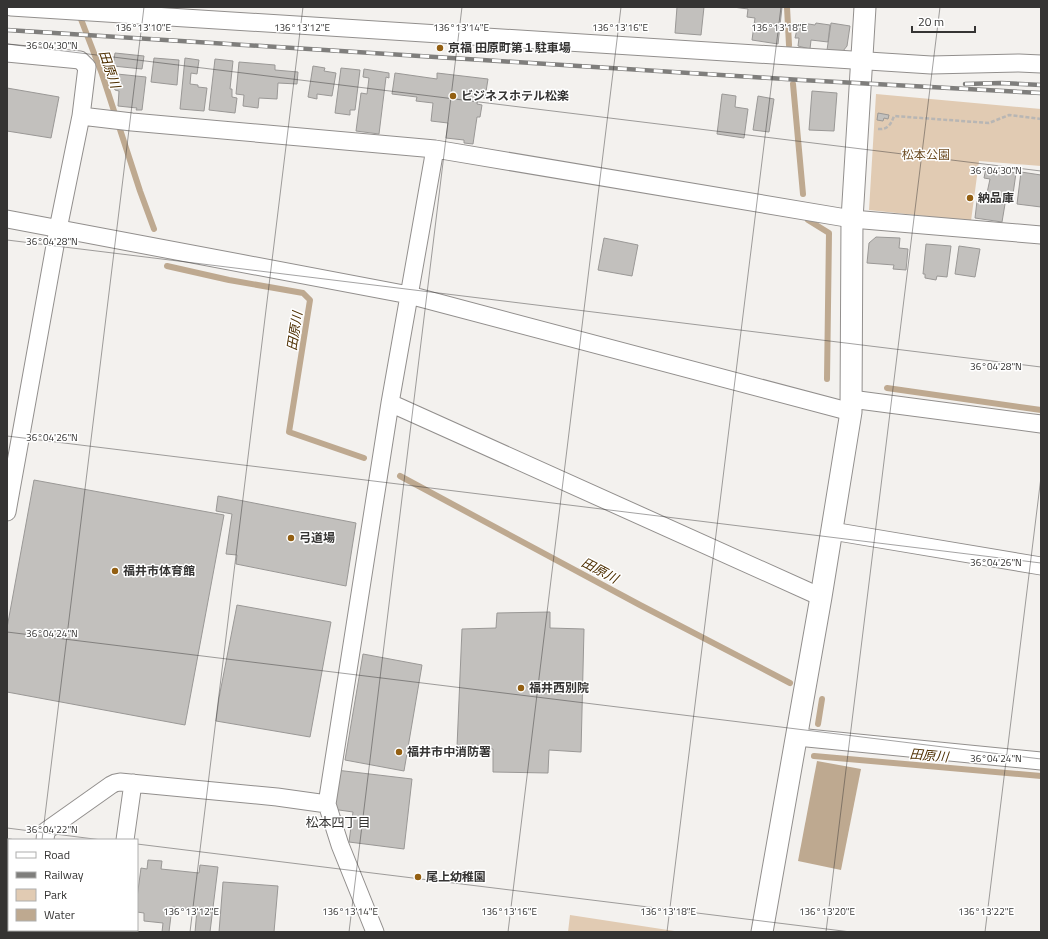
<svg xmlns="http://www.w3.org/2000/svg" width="1048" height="939" font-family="'Titillium Web','Noto Sans JP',sans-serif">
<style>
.green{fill:#e1cbb3}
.water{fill:#bea990}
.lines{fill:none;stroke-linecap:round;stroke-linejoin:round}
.stream{stroke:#bea990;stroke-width:6}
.building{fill:#c2c0bd;stroke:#9a9896}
.minor-casing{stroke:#928f8d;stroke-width:19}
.tertiary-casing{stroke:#928f8d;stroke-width:23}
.path{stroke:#b8b6b4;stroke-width:2.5;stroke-dasharray:4 2;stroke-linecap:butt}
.minor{stroke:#fff;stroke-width:17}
.tertiary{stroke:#fff;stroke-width:21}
.rail-casing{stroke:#7f7e7c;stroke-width:4.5}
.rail{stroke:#fff;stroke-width:3;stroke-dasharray:9;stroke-linecap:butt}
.ticks{fill:none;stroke:#353433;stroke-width:1;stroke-opacity:0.45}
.poi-dot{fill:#935f12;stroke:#fff;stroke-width:1.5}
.labels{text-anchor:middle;stroke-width:3;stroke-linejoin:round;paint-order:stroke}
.poi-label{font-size:12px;font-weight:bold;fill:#353433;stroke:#fff;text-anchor:start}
.park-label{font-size:12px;fill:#6d4d24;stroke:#fff}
.water-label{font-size:13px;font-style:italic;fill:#4e2f01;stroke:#fff}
.neighbourhood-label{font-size:13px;fill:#363533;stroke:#fff}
.ticks-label{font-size:10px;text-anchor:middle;fill:#353433;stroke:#fff;stroke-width:3;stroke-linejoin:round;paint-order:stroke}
</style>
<rect width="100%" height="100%" fill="#f3f1ee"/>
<path class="green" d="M876 94 1041 109V166L979 161 971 221 869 210Z
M570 915 681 932H568Z"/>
<path class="water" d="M817 761 861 769 841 870 798 861Z"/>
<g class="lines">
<path class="stream" d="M787 7 789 45
M79 14 102 74 140 191 154 229
M793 84 803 194
M808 220 829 233 827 379
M167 266 229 280 303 293 310 300 289 432 364 458
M887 388 1041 410
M400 476 640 605 790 683
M818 724 822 699
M814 756 1041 776"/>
</g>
<path class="building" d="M677 7H704L701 35 675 33Z
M733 7H782L778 44 752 40 755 18 747 17 748 9Z
M802 23 815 25 816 23 830 25 828 42 811 40 810 49 798 46 799 38H795L798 25 802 26Z
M831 23 850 26 847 46 843 51 827 50Z
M115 53 144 56 142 69 113 66Z
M154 58 179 60 177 85 151 82Z
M185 58 199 60 197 74 191 73 190 84 198 85V87L207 88 204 111 180 109Z
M215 59 233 61 230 89H232V97L237 98 235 113 209 110Z
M239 62 275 65V70L298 72 297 84 278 83 277 99 259 98 258 108 243 106 244 95 236 94Z
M313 66 325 68 324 71 336 73 332 96 317 94V99L308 97Z
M341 68 360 70 355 110H350V115L335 113Z
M364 69 389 73V78L386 77 379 134 356 131 361 93 367 94 369 78 363 77Z
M395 73 437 79V73L488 79 485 98 478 97 477 104 482 105 480 117H477L473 144 464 143V140L446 138 448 123 431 121 433 103 416 101 417 97 392 94Z
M117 74 146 77 142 110H136L137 108 118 106 119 91 115 90 110 77H117Z
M7 88 59 97 51 138 7 131Z
M812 91 837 93 834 131 809 130Z
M722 94 736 96 735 107 748 109 744 138 717 134Z
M758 96 774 99 769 132 753 130Z
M878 113 889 115 888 119 884 118 883 121 877 120Z
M986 168 1016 173 1013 194 1003 192 1001 204H1005L1002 222 975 218 977 201 993 204 994 194 987 193 990 179 984 178Z
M1021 172 1041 175V207L1017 204Z
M876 237 900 238 899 248 908 249 906 270 893 269 894 265 867 263 869 243Z
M604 238 638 245 632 276 598 270Z
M926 244 951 246 947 277 937 276 936 280 925 278V274H923Z
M959 246 980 249 975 277 955 274Z
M34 480 224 515 185 725 7 692V628Z
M218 496 356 523 346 586 236 564 237 555 226 554 232 514 216 511Z
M237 605 331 622 310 737 216 721 219 698Z
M550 612V628L584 629 581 752 549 750 548 773 493 772V749L457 747 462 629 496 628 497 613Z
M363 654 422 665 404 771 345 760Z
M336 770 412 779 404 849 349 842 353 812 332 809Z
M148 860 162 861 161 869 199 873 200 865 218 867 210 932H195L197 910 172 907 169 932H162L163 923 144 921V913L137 912V898L141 868 147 869Z
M223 882 278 886 274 932H219Z
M7 886 9 887V926H7Z"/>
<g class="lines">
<g class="minor-casing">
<path id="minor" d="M11 7 931 65 1019 63 1041 64
M7 53 80 60 87 67 81 116 58 229 7 512
M81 116 132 122 435 149 852 219 1041 235
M7 219 409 295 851 412
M851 399 1041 424
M390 403 821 597
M832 531 1041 566
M797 737 1041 761
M45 840 46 831 111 785 115 783 120 782 277 797 327 804
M125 840 133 783
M375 932 340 845 327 804 390 403 435 149"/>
</g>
<g class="tertiary-casing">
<path id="tertiary" d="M7 850H9
M114 932V930
M762 932 821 597 851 412 852 219 865 7"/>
</g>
<path class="path" d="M878 129C888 130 891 124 894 116L989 123 1009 115 1041 119"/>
<use href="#minor" class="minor"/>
<use href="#tertiary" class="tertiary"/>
<g class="rail-casing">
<path id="rail" d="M7 30 801 80 1041 93
M965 84 1001 83 1041 85"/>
</g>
<use href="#rail" class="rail"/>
</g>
<path class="ticks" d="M7 44 1041 171M7 240 1041 367M7 436 1041 563M7 632 1041 759M7 828 102 840M42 840 144 7M137 844 851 932M31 932V930M190 932 303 7M349 932 462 7M508 932 621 7M667 932 781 7M826 932 940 7M985 932 1041 477"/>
<g class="poi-dot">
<circle cx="440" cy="48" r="4"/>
<circle cx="453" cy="96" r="4"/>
<circle cx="970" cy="198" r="4"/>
<circle cx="291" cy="538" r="4"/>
<circle cx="115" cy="571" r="4"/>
<circle cx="521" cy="688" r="4"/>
<circle cx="399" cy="752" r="4"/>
<circle cx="418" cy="877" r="4"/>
</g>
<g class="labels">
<g class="poi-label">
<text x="448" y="52">京福 田原町第１駐車場</text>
<text x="461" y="100">ビジネスホテル松楽</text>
<text x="978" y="202">納品庫</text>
<text x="299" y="542">弓道場</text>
<text x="123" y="575">福井市体育館</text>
<text x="529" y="692">福井西別院</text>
<text x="407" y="756">福井市中消防署</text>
<text x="426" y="881">尾上幼稚園</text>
</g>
<g class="park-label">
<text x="926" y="159">松本公園</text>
</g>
<g class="water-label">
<text transform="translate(110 69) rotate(71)" y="5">田原川</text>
<text transform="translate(294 331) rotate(-81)" y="5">田原川</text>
<text transform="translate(600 570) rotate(28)" y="5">田原川</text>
<text transform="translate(929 755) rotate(5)" y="5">田原川</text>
</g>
<g class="neighbourhood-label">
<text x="338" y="827">松本四丁目</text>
</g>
</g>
<g class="ticks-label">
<text x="143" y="31">136°13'10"E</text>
<text x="302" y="31">136°13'12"E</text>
<text x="461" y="31">136°13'14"E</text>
<text x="620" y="31">136°13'16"E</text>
<text x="779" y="31">136°13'18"E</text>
<text x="52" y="49">36°04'30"N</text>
<text x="996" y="174">36°04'30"N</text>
<text x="52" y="245">36°04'28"N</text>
<text x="996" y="370">36°04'28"N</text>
<text x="52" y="441">36°04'26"N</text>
<text x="996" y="566">36°04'26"N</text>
<text x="52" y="637">36°04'24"N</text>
<text x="996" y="762">36°04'24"N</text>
<text x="52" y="833">36°04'22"N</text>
<text x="191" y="915">136°13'12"E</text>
<text x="350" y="915">136°13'14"E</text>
<text x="509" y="915">136°13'16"E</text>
<text x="668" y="915">136°13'18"E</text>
<text x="827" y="915">136°13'20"E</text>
<text x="986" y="915">136°13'22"E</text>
</g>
<rect width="1048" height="939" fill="none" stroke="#353433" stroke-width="16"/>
<rect x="8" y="839" width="130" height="92" fill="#ffffff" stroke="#aeaead"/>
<rect x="16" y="852" width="20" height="6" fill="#ffffff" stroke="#aeaead"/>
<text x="44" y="859" font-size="12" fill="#353433">Road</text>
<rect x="16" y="872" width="20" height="6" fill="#7f7e7c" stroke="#aeaead"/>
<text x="44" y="879" font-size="12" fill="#353433">Railway</text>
<rect x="16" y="889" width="20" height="12" fill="#e1cbb3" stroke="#aeaead"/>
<text x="44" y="899" font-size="12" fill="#353433">Park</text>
<rect x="16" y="909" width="20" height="12" fill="#bea990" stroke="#aeaead"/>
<text x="44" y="919" font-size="12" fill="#353433">Water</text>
<path d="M912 26v6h63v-6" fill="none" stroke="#353433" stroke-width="2"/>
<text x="918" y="26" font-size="12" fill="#353433" stroke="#ffffff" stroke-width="3" paint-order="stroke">20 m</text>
</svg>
